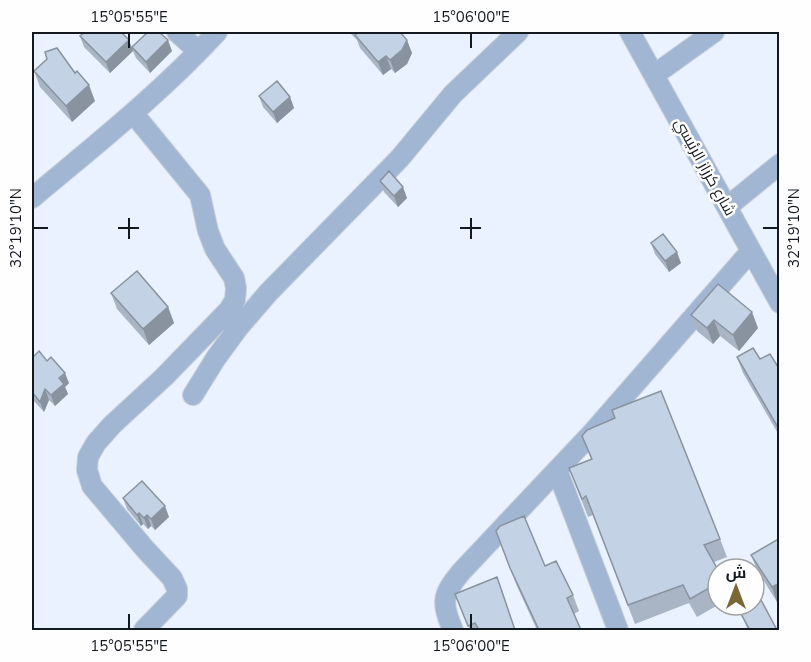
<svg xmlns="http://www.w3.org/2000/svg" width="811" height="662" font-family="'Nunito Sans',Cairo,sans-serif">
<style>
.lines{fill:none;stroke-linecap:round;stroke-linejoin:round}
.minor-casing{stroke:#c7cfda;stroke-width:22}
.minor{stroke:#a1b6d2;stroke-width:20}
.wall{fill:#a9b5c5}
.shaded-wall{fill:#8993a0}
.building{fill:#c4d2e5;stroke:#8993a0;stroke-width:1.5}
.ticks{fill:none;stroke:#141920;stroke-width:2}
.labels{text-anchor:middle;stroke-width:5;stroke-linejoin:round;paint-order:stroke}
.street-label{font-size:15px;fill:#141920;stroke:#fefefe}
.neatline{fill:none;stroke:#141920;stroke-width:2}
.ticks-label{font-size:15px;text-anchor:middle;fill:#141920}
</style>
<rect width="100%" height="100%" fill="#e9f2fe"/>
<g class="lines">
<g class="minor-casing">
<path id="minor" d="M177 32 198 51
M630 32 780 303
M654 75 714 32
M133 113 200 195 208 231 215 249 234 278 236 288 235 300 229 310 164 377 112 425 96 443 88 457 87 470 92 486 145 549 172 578 177 589V596L144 630
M32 198C95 145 161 93 217 32
M727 207 780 164
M193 395 216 358 238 328 268 293 400 158 453 94 518 32
M557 470 618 630
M453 630C441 602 442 595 461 572L593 432 751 251"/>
</g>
<use href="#minor" class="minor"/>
</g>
<path class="wall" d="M349 32H400L412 53 407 64 395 73 391 69 383 75 360 48 357 40Z
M80 36 132 47 172 51 150 73 136 58 133 51 110 73 84 47Z
M47 59 95 101 72 122 40 87 34 71Z
M259 96 290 97 294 108 277 123 263 107Z
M380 181 407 198 398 207 384 192Z
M651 243 681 263 669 272 655 254Z
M111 293 168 307 174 323 149 345 117 309Z
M691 315 758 328 739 351 720 336 713 344 697 331Z
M737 357 760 359 780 370V437L743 373Z
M32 358 47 361 69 383 65 387 68 394 55 406 49 400 44 412 32 399Z
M582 436 720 539 727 557 714 562 718 570V605L697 617 689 603 635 624 593 515 588 517 569 468 591 459Z
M123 498 169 517 155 530 151 526 148 529 143 524 141 526 127 509Z
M496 531 545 566 573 595 579 611 574 614 581 630H537L516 584Z
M780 538 777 602 757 570 751 555Z
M502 590 515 630H470L455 594Z
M740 612 777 630H748Z"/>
<path class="shaded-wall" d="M129 40 133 51 110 73 106 62Z
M168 40 172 51 150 73 146 62Z
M407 40 412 53 407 64 395 73 390 60Z
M386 56 391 69 383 75 378 62Z
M89 85 95 101 72 122 66 106Z
M290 97 294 108 277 123 273 112Z
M403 187 407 198 398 207 394 196Z
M677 252 681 263 669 272 665 261Z
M168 307 174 323 149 345 143 329Z
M752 312 758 328 739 351 733 335Z
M714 320 720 336 713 344 707 328Z
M65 373 69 383 65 387 68 394 55 406 51 395 59 378Z
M45 389 49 400 44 412 40 402Z
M165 506 169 517 155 530 151 519Z
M139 513 143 524 141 526 137 515Z
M147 515 151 526 148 529 144 518Z
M780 583V601L777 602 772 587Z"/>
<path class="building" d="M85 32H121L129 40 106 62 80 36Z
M148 32H159L168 40 146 62 132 47Z
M357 32H400L407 40 402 50 390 60 386 56 378 62 355 35 358 33Z
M57 48 75 73 77 71 89 85 66 106 34 71 47 59 45 52Z
M277 81 290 97 273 112 259 96Z
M389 171 403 187 394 196 380 181Z
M663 234 677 252 665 261 651 243Z
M137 271 168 307 143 329 111 293Z
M718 284 752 312 733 335 714 320 707 328 691 315Z
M753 348 760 359 770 354 780 370V431L737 357Z
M39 351 47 361 51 357 65 373 59 378 64 384 51 395 45 389 40 402 32 392V358Z
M661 391 720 539 704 545 718 570V583L690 599 683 585 628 605 586 496 582 499 569 468 592 459 582 436 587 430 615 418 612 410Z
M142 481 165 506 151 519 147 515 144 518 139 513 137 515 123 498Z
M524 516 545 566 556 561 573 595 567 598 581 630H539L510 568 496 531 500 526Z
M780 538V583L772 587 751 555Z
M497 577 515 630H479L475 623 468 626 455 594Z
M761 600 777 630H750L740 612Z"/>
<path class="ticks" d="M129 33V48M471 33V48M129 218V239M471 218V239M33 228H48M118 228H139M460 228H481M763 228H778M129 614V629M471 614V629"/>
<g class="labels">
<g class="street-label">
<text transform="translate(705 167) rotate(61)" y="5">شارع كرزاز الرئيسي</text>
</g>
</g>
<rect width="811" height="662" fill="none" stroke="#fefefe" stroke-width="66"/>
<g transform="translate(736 587)"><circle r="28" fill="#fefefe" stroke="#a0a2a5" stroke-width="1.5"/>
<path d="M0-4.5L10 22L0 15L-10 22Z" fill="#7a6736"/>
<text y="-9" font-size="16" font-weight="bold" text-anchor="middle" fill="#141920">ش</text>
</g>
<rect x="33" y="33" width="745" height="596" class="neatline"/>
<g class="ticks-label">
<text x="129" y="22">15°05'55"E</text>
<text x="471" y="22">15°06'00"E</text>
<text transform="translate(16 228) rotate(-90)" y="5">32°19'10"N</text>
<text transform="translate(794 228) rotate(-90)" y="5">32°19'10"N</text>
<text x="129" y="651">15°05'55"E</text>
<text x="471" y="651">15°06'00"E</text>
</g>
</svg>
